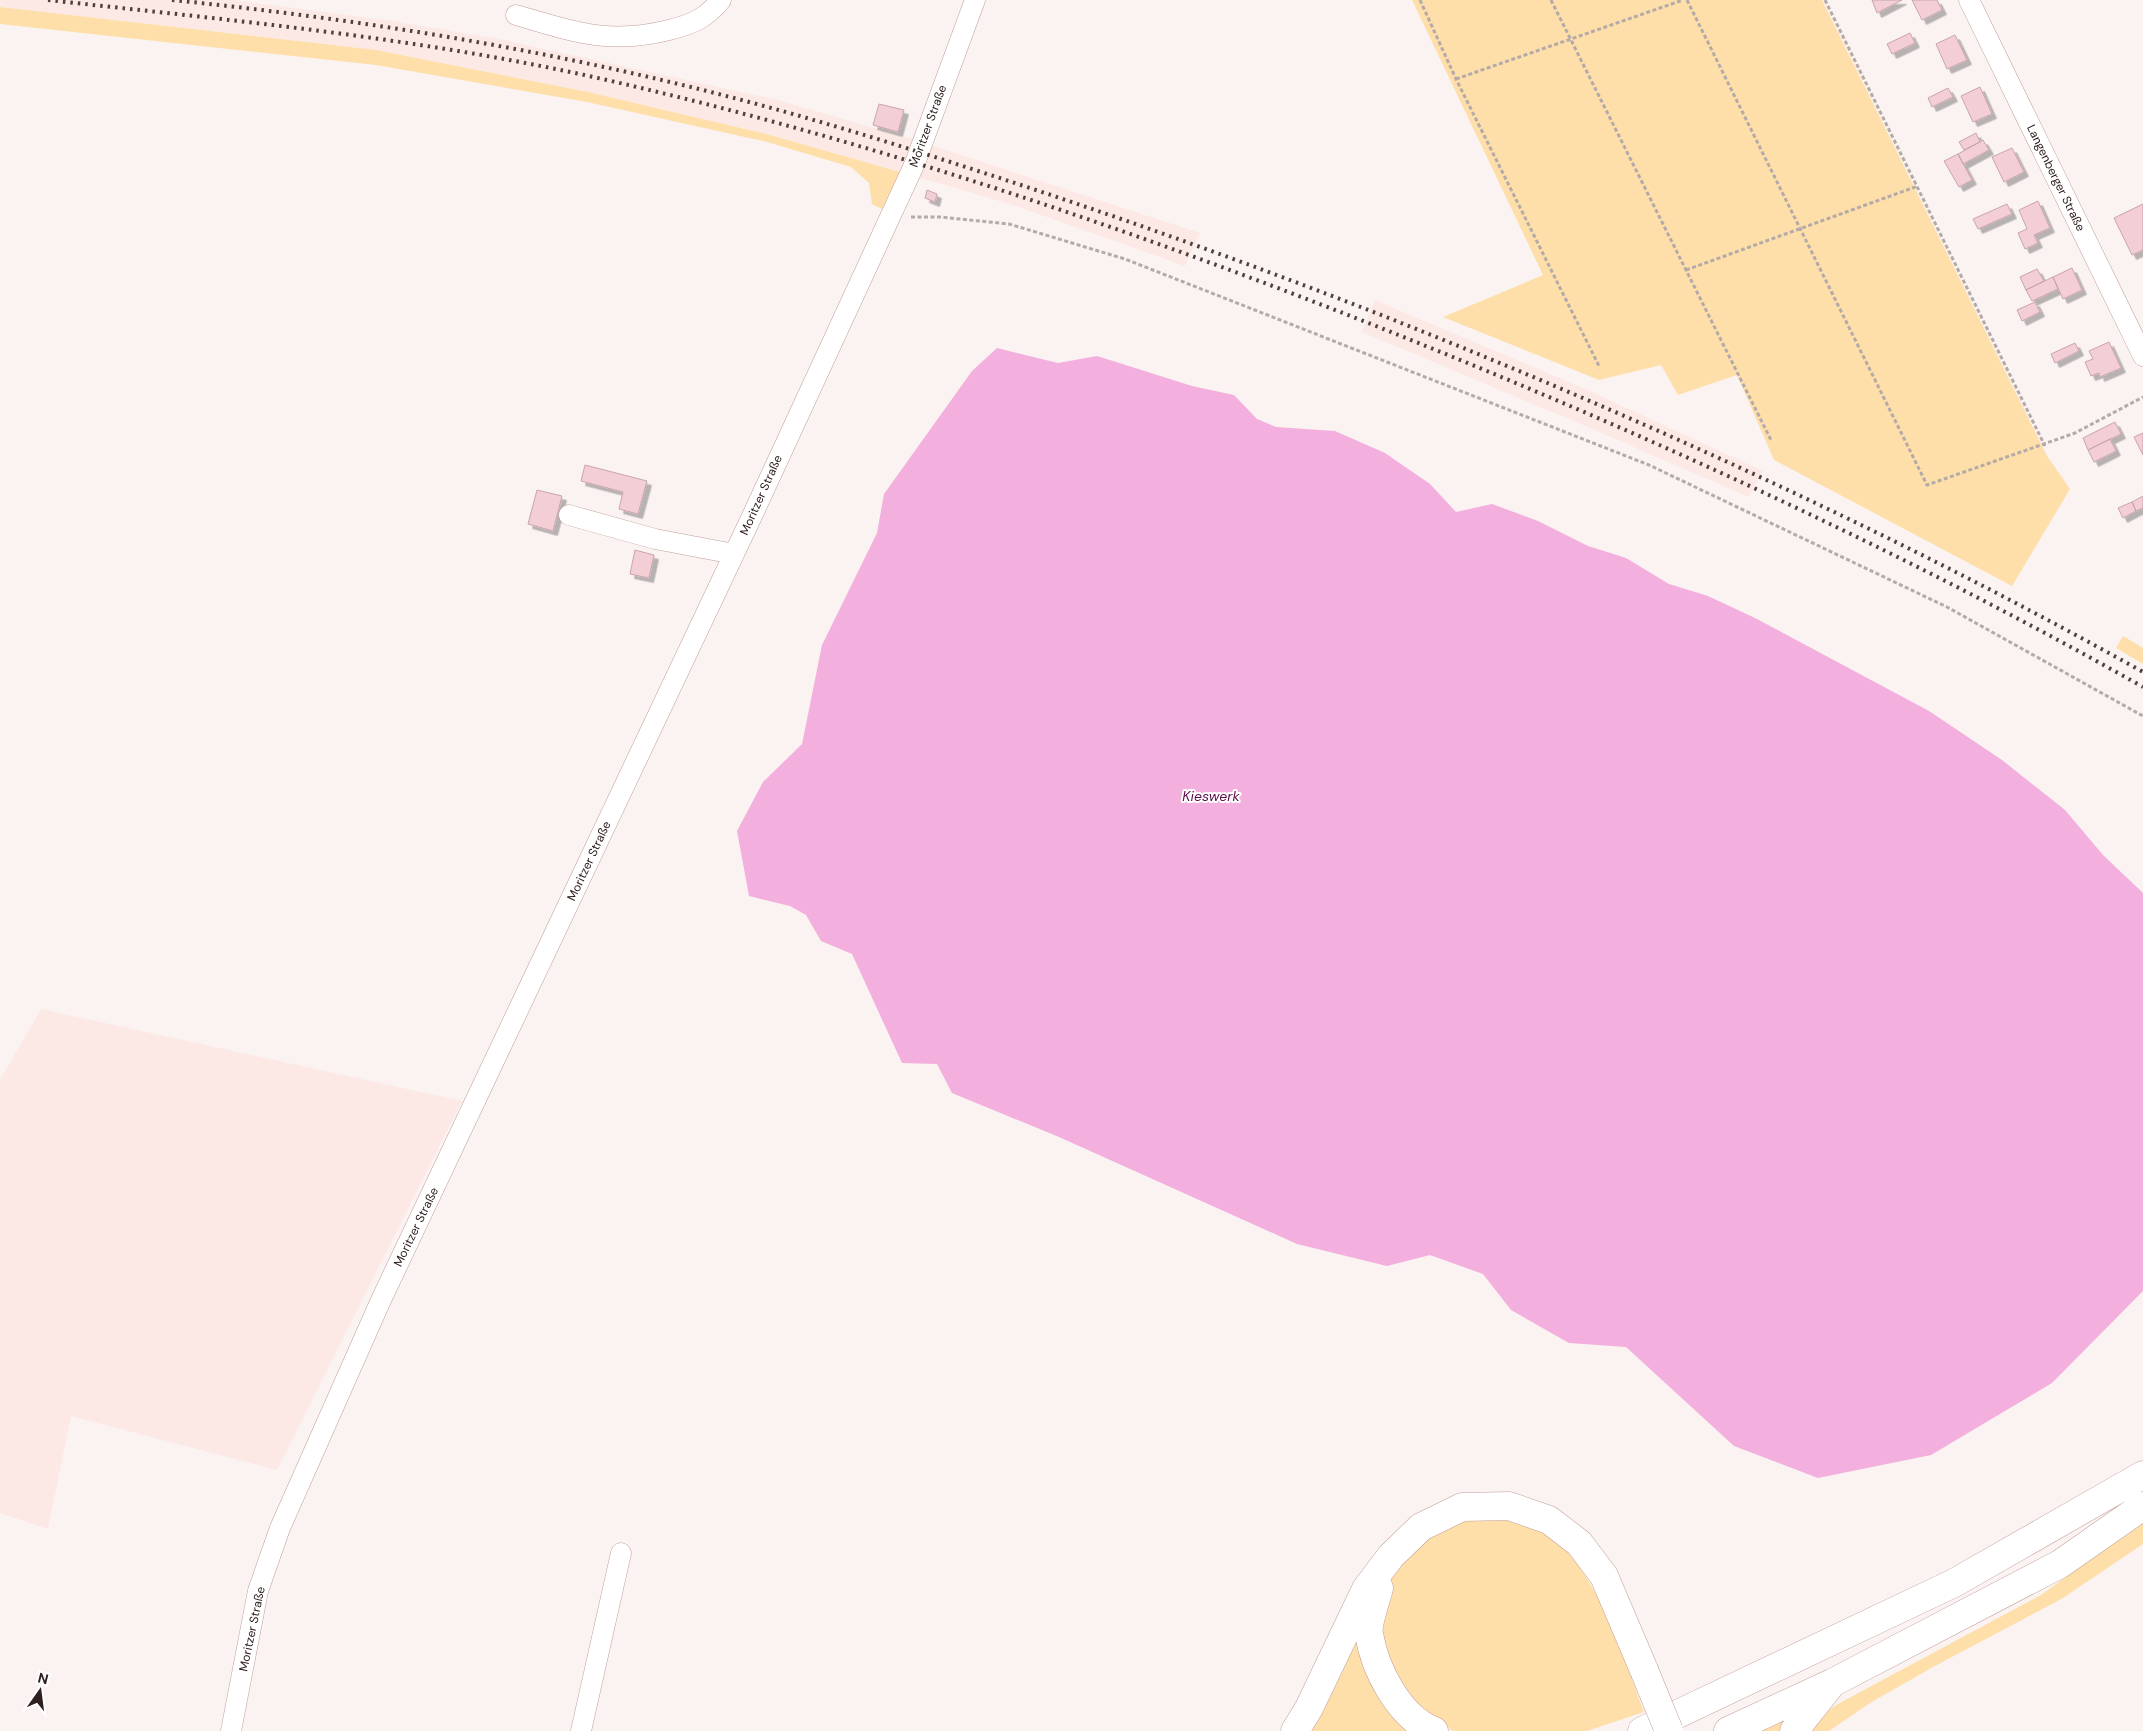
<svg xmlns="http://www.w3.org/2000/svg" width="2143" height="1731" font-family="'DM Sans',sans-serif">
<style>
.built{fill:#fce9e5}
.green{fill:#fedfa9}
.water{fill:#f3afdd}
.building{fill:#f3ced5;stroke:#c8a4ac;filter:url(#shadow)}
.lines{fill:none;stroke-linecap:round;stroke-linejoin:round}
.minor-casing{stroke:#c29e98;stroke-width:21}
.highway-casing{stroke:#c29e98;stroke-width:29}
.path{stroke:#b4aaa8;stroke-width:3;stroke-dasharray:4 2.5;stroke-linecap:butt}
.minor{stroke:#fff;stroke-width:20}
.highway{stroke:#fff;stroke-width:28}
.rail{stroke:#4d403e;stroke-width:4;stroke-dasharray:2.5 5;stroke-linecap:butt}
.highway-bridge-casing{stroke:#c29e98;stroke-width:29;stroke-linecap:butt}
.highway-bridge{stroke:#fff;stroke-width:28}
.labels{text-anchor:middle;stroke-width:4;stroke-linejoin:round;paint-order:stroke}
.street-label{font-size:12px;fill:#2e201e;stroke:#fff}
.water-label{font-size:14px;font-style:italic;fill:#5b0d4a;stroke:#fff}
</style>
<defs>
<filter id="shadow"><feDropShadow dx="4.5" dy="4.5" stdDeviation="0" flood-color="#0004"/></filter>
</defs>
<rect width="100%" height="100%" fill="#faf3f1"/>
<path class="built" d="M0 0H233L386 20 499 39 778 100 912 139 1200 233 1185 266 1013 205 900 172 770 135 588 92 376 50 0 7Z
M1375 300 1590 391 1763 471 1749 497 1576 422 1362 332Z
M41 1009 462 1101 277 1470 71 1416 48 1529 0 1513V1080Z"/>
<path class="green" d="M1412 0H1822L2047 456 2070 489 2012 586 1774 460 1737 375 1678 395 1661 365 1599 380 1443 317 1543 275Z
M0 7 376 50 588 92 770 135 900 172 882 209 872 204 869 183 851 167 767 142 587 102 376 65 0 24Z
M2123 636 2143 648V664L2116 648Z
M1496 1518C1511 1520 1527 1524 1540 1530 1593 1556 1625 1661 1644 1712L1587 1731H1453L1426 1715 1387 1667 1378 1613 1385 1585 1401 1562 1423 1539 1456 1524 1476 1519Z
M2143 1521V1544L2063 1598 1933 1667 1870 1703 1829 1731H1805L1815 1719 1838 1704 2041 1595Z
M1362 1611 1414 1731H1306Z
M1793 1714 1783 1731H1755Z"/>
<path class="water" d="M997 348 1058 363 1097 356 1192 386 1234 395 1257 419 1276 427 1335 431 1385 453 1430 484 1456 512 1492 504 1538 521 1588 546 1626 558 1669 584 1708 596 1755 618 1929 711 2002 760 2065 810 2103 855 2143 893V1291L2052 1383 1931 1455 1818 1478 1734 1446 1626 1347 1569 1343 1511 1310 1483 1274 1430 1255 1387 1266 1297 1244 1059 1137 952 1093 937 1064 902 1063 852 954 821 941 806 915 790 906 749 896 737 831 763 782 802 744 822 645 877 533 884 494 972 371Z"/>
<path class="building" d="M1872 0H1902L1877 13Z
M1912 0H1937L1942 10 1922 20Z
M1910 33 1915 43 1892 54 1887 44Z
M1955 35 1967 60 1947 69 1936 44Z
M1980 87 1992 114 1973 122 1961 96Z
M1948 88 1953 97 1932 107 1928 98Z
M879 104 904 110 898 132 873 125Z
M1976 133 1980 142 1964 150 1959 142Z
M1983 140 1989 150 1963 164 1958 154Z
M2012 148 2024 172 2004 182 1992 157Z
M1958 154 1972 180 1959 187 1944 161Z
M927 190 937 194 935 202 925 198Z
M2038 201 2050 228 2034 235 2038 243 2025 249 2018 233 2027 229 2019 210Z
M2007 204 2012 214 1978 229 1973 219Z
M2143 204V250L2132 255 2114 218Z
M2072 268 2082 290 2063 299 2053 277Z
M2037 269 2044 281 2026 290 2020 277Z
M2053 277 2058 289 2032 301 2026 290Z
M2035 302 2040 312 2022 321 2017 310Z
M2109 342 2121 368 2100 377 2099 373 2091 376 2085 362 2093 359 2089 351Z
M2075 343 2079 351 2055 363 2051 354Z
M2115 422 2121 434 2088 450 2083 438Z
M2143 433V455L2134 437Z
M2110 439 2116 451 2094 462 2088 450Z
M585 465 647 481 638 514 619 509 623 492 581 481Z
M537 490 562 496 553 531 528 524Z
M2143 496V508L2136 511 2132 502Z
M2132 502 2136 511 2123 518 2118 508Z
M635 550 654 555 649 578 630 574Z"/>
<g class="lines">
<g class="minor-casing">
<path id="minor" d="M1969 0 2143 356
M516 15C574 32 609 45 669 30 693 24 705 19 721 0
M569 515 655 539 734 554
M231 1731 258 1591 280 1528 381 1300 753 514 915 163 975 0
M581 1731 621 1553"/>
</g>
<g class="highway-casing">
<path id="highway" d="M1379 1588C1376 1600 1367 1624 1369 1634 1375 1670 1399 1717 1434 1731
M1295 1731 1309 1708 1366 1589 1391 1556 1421 1527 1462 1507 1509 1506 1549 1520 1579 1543 1604 1576 1644 1670
M1642 1731 1954 1583 2143 1475
M1728 1731 1832 1683 2060 1564 2143 1506
M1794 1731 1829 1687"/>
</g>
<path class="path" d="M1420 0 1456 79 1600 368
M1551 0 1771 440
M1687 0 1927 485 2075 433 2143 397
M1825 0 2045 446
M1456 79 1683 0
M911 217H940L1009 224 1125 259 1649 465 1947 607 2143 716
M1686 270 1918 186"/>
<use href="#minor" class="minor"/>
<use href="#highway" class="highway"/>
<path class="rail" d="M48 0C229 20 411 37 589 76 858 136 1120 225 1376 326 1638 430 1897 548 2143 687
M172 0C339 17 507 43 670 82 763 104 854 131 944 160 1088 206 1230 256 1371 311 1635 415 1895 533 2143 672"/>
<g class="highway-bridge-casing">
<path id="highway-bridge" d="M1644 1670 1669 1731"/>
</g>
<use href="#highway-bridge" class="highway-bridge"/>
</g>
<g class="labels">
<g class="street-label">
<text transform="translate(928 126) rotate(-70)" y="4">Moritzer Straße</text>
<text transform="translate(2056 178) rotate(64)" y="4">Langenberger Straße</text>
<text transform="translate(761 495) rotate(-66)" y="4">Moritzer Straße</text>
<text transform="translate(589 861) rotate(-65)" y="4">Moritzer Straße</text>
<text transform="translate(416 1227) rotate(-64)" y="4">Moritzer Straße</text>
<text transform="translate(252 1629) rotate(-78)" y="4">Moritzer Straße</text>
</g>
<g class="water-label">
<text x="1211" y="801">Kieswerk</text>
</g>
</g>
<g transform="translate(40 1691) rotate(14)" stroke="#ffffff" stroke-width="4" paint-order="stroke">
<path d="M0-4L9 19L0 12L-9 19Z" fill="#2e201e"/>
<text y="-8" font-size="14" font-weight="bold" text-anchor="middle" fill="#2e201e">N</text>
</g>
</svg>
